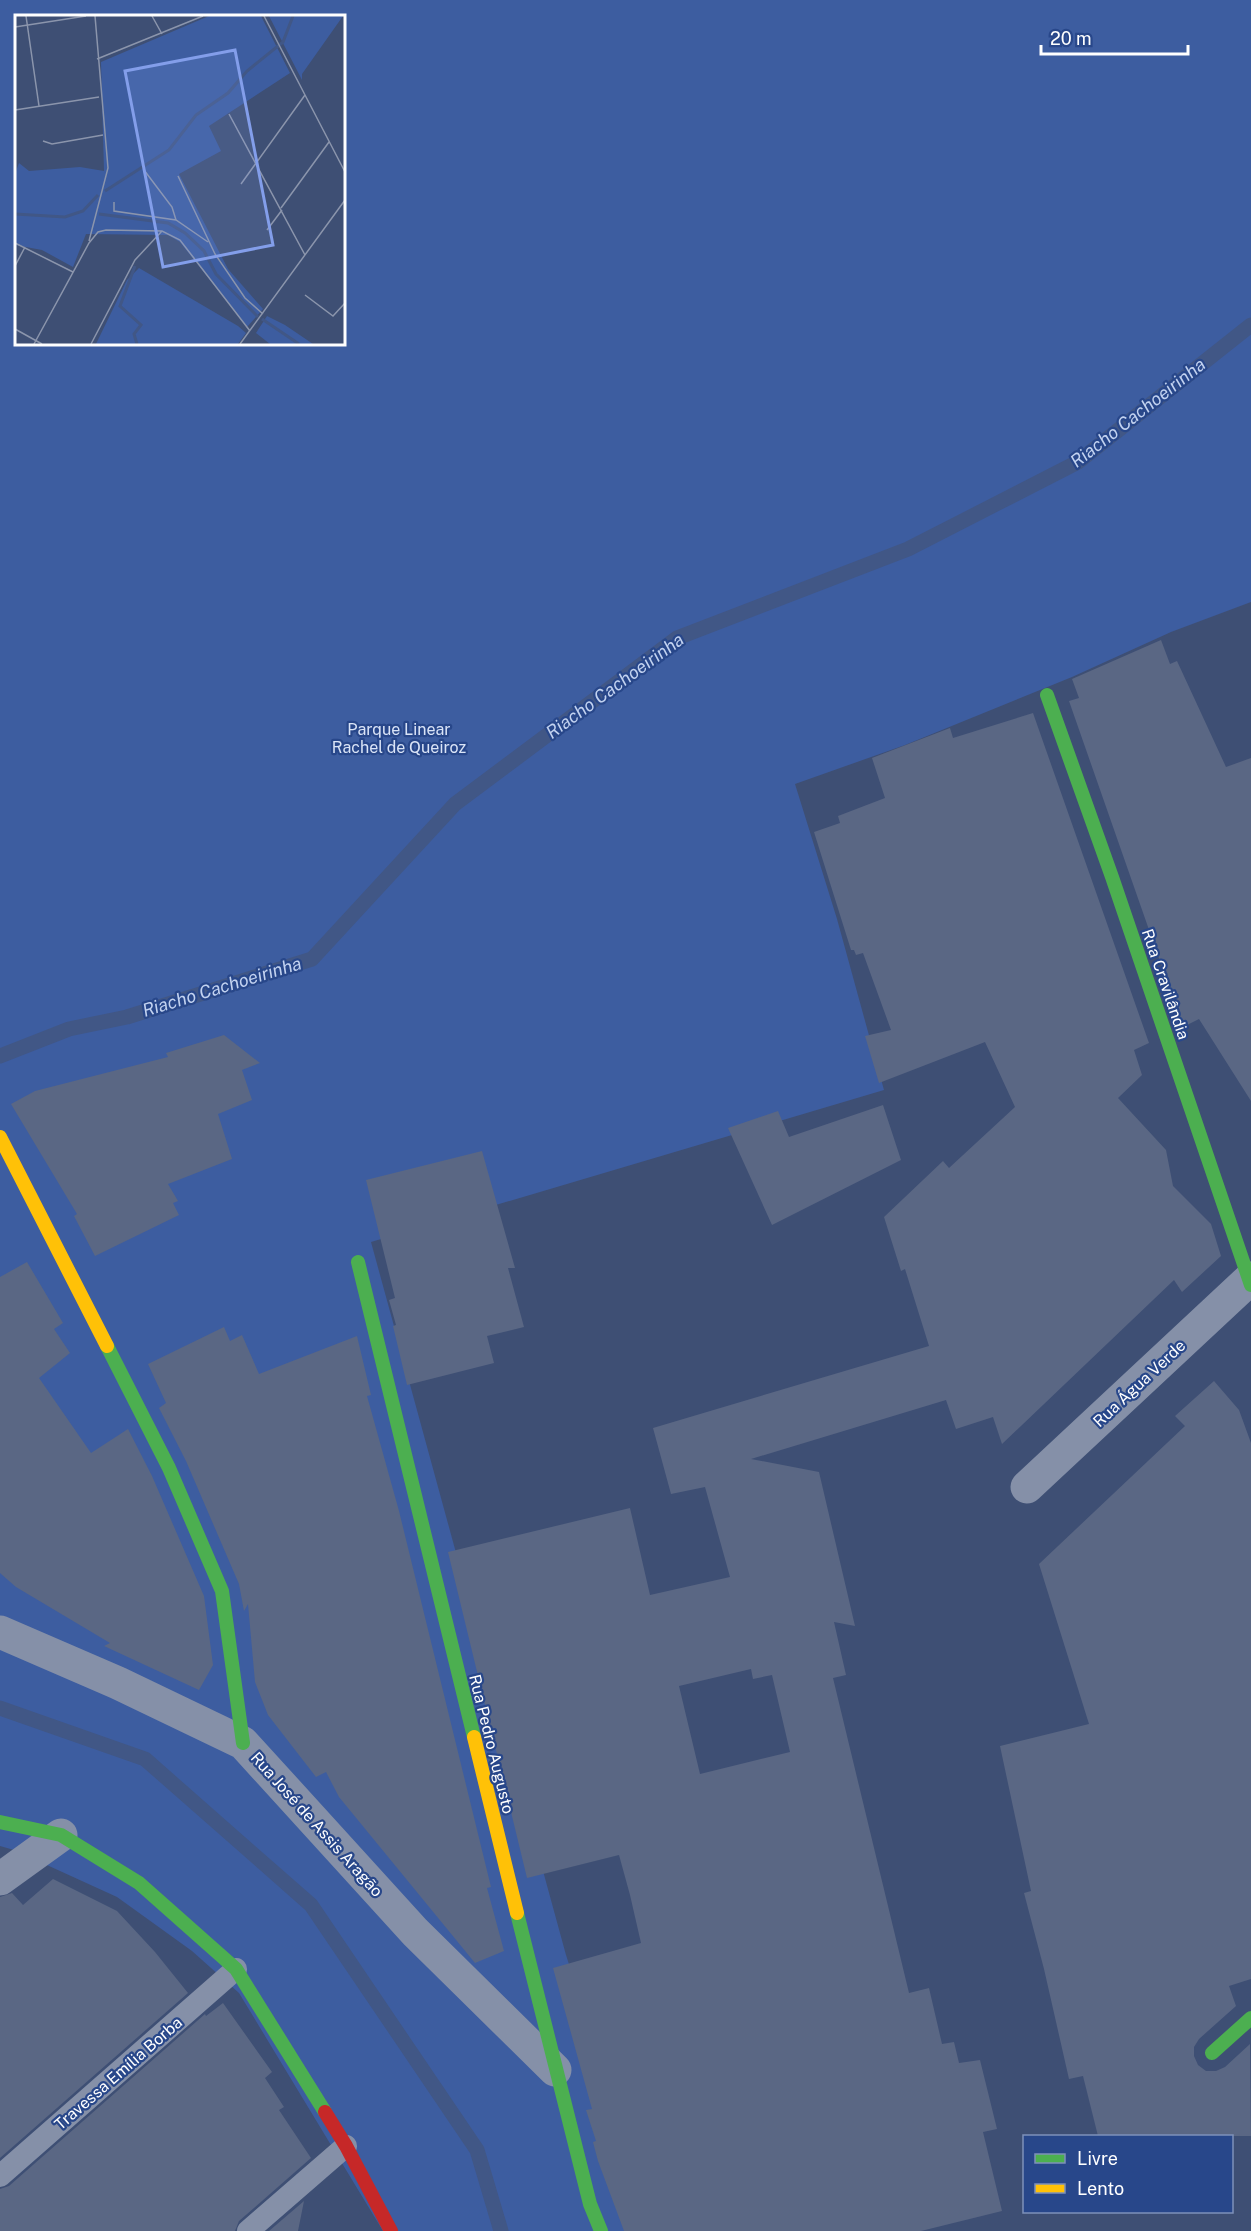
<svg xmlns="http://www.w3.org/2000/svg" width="1251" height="2231" font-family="'Public Sans',sans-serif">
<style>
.green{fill:#3d5da0;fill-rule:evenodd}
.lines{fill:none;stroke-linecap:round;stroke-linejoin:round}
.stream{stroke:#415786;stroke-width:15}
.building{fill:#5a6784;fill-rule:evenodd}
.lane{stroke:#8590a8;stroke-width:22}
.street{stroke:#8590a8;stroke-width:33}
.fast{stroke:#4caf50;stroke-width:14}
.slow{stroke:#ffc107;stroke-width:14}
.jam{stroke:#c62828;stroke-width:14}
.labels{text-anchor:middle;stroke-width:4.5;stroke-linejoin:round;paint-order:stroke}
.park-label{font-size:16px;fill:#dae4f7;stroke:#28478a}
.street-label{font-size:16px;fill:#fff;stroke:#28478a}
.water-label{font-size:18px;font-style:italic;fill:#c2d2f0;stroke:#28478a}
.inset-river{fill:none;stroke:#415786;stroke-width:3}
.inset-road{fill:none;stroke:#8b95ac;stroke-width:1.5}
.view{fill:#839eea;fill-opacity:0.15;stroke:#839eea;stroke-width:3}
.inset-edge{fill:none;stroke:#fff;stroke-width:3}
</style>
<rect width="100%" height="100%" fill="#3e4f74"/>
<path class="green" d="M0 0H1251V602L1171 632 1072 677 905 745 795 784 837 919 884 1090 371 1242 566 1955 655 2231H383L239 1993 192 1951 117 1897 14 1850 0 1846ZM16 16H344V344H16Z"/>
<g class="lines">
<path class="stream" d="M0 1056 69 1029 127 1017 312 959 455 804 677 638 908 549 1078 462 1251 325
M0 1708 145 1759 311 1905 477 2150 501 2231"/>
</g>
<path class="building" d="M1161 640 1170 664 1177 661 1226 767 1251 758V1101L1199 1019 1183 1027 1069 701 1079 698 1072 679Z
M1033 713 1149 1043 1134 1050 1142 1075 1118 1098 1166 1150 1173 1186 1211 1224 1221 1256 1182 1292 1174 1280 1002 1444 993 1417 956 1429 946 1400 751 1459 819 1472 855 1626 834 1622 846 1675 833 1678 909 1993 929 1988 942 2044 954 2042 959 2063 980 2060 997 2129 983 2132 1002 2211 921 2231H624L598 2161 593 2142 596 2141 586 2110 592 2109 553 1968 641 1943 630 1895 619 1855 527 1878 448 1552 630 1508 650 1595 730 1577 705 1487 671 1494 653 1428 929 1346 905 1269 901 1271 884 1217 943 1161 949 1168 1015 1107 985 1042 879 1083 865 1036 891 1030 863 953 856 955 854 950H851L814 832 840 823 838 816 885 798 872 758 950 728 953 738ZM751 1669 753 1679 772 1675 790 1752 700 1774 679 1686Z
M224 1035 260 1063 242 1070 252 1100 218 1114 232 1159 168 1184 178 1201 173 1203 179 1215 95 1256 74 1216 77 1214 11 1104 35 1091 168 1057 166 1053Z
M883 1105 901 1160 772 1225 728 1128 778 1111 789 1137Z
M482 1151 515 1268H508L524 1327 487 1336 494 1363 407 1385 393 1326 396 1325 389 1300 395 1298 366 1180Z
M27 1262 63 1323 54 1329 70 1353 39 1378 91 1453 128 1429 152 1476 204 1596 213 1665 199 1690 104 1646 110 1643 16 1587 0 1573V1277Z
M224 1327 230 1341 242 1335 259 1374 357 1336 371 1395 367 1396 399 1511 491 1887 487 1888 504 1951 475 1963 339 1797 326 1772 316 1777 268 1715 255 1682 248 1604 244 1611 239 1584 186 1461 159 1408 166 1403 148 1364Z
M1214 1381 1239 1410 1251 1443V1979L1229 1986 1236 2006 1199 2039 1194 2047V2056L1198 2065 1206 2071H1216L1225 2067 1250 2044 1251 2136H1098L1083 2076 1069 2079 1044 1969 1024 1893 1031 1891 1000 1746 1089 1724 1039 1564 1185 1426 1175 1416Z
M53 1879 117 1911 155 1952 188 1993 0 2158V1897L12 1893 23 1905Z
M223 2003 272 2072 265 2078 284 2107 279 2110 311 2158 239 2221 235 2231H0V2189L9 2186 205 2014 206 2016Z
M304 2201 298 2231H269Z"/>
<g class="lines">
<path class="lane" d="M0 2176 236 1969
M248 2231 346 2146"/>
<path class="street" d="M1027 1487 1251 1278
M0 1632 118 1683 243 1743 415 1932 555 2070
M0 1879 61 1835"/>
<path class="fast" d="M1047 695 1112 877 1251 1285
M358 1262 474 1737
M107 1346 169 1468 222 1591 243 1743
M0 1822 61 1835 139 1883 236 1969 325 2112
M517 1913 590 2204 601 2231
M1212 2053 1251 2018"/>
<path class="slow" d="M0 1137 107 1346
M474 1737 517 1913"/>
<path class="jam" d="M325 2112 346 2146 391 2231"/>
</g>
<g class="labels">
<g class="park-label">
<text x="399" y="735">Parque Linear<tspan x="399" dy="18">Rachel de Queiroz</tspan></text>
</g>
<g class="street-label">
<text transform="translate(1166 984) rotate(71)" y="6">Rua Cravilândia</text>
<text transform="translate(1139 1383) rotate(-43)" y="6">Rua Água Verde</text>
<text transform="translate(492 1744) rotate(76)" y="6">Rua Pedro Augusto</text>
<text transform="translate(317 1824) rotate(48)" y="6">Rua José de Assis Aragão</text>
<text transform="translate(118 2073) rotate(-41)" y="6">Travessa Emília Borba</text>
</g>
<g class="water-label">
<text transform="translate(1138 413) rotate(-38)" y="6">Riacho Cachoeirinha</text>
<text transform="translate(615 686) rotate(-36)" y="6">Riacho Cachoeirinha</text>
<text transform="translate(222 987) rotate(-17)" y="6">Riacho Cachoeirinha</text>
</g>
</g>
<g transform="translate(15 15)">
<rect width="330" height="330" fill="#3e4f74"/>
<path d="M194 1H246L275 58 194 111 206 136 164 159 213 254 248 294 232 312 165 227 153 220 71 219 58 252 27 235 0 230V159L4 148 14 156 65 152 89 156 86 47ZM254 1H328L287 59V65ZM124 253 223 311 231 318 223 329H81L112 265ZM252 301 270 310 298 329H255L241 318Z" fill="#3d5da0"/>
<path class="inset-river" d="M90 176 154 135 181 100 213 78 232 56 268 27 278 1M0 199 50 202 68 196 83 180M84 199 153 208 170 218 189 236 201 259 243 302M120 251 105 291 126 310 119 319 122 329M247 304 284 329"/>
<path class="inset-road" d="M11 1 24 91M137 1 147 19M249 1 330 157M0 12 71 1M82 44 188 1M0 95 84 82M214 99 290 240M28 126 37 129 88 120M129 155 157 192 161 205M163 161 200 239 230 283 248 299M226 169 290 80M99 187V196L161 205 193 227M266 193 314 127M252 215 267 195M74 226 93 153 80 1M0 228 58 257M0 251 10 232M290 280 318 301 330 288M0 314 27 329M19 329 74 228 83 217 91 215 147 216 165 225 235 316M76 329 120 245 147 216M225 329 330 185"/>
<path class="view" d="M220 35 258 230 148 252 110 56Z"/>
<rect width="330" height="330" class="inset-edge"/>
</g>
<rect x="1023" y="2135" width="210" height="78" fill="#28478a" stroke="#7e91b9" stroke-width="1.5"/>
<rect x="1035" y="2154" width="30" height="9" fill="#4caf50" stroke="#7e91b9" stroke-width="1.5"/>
<text x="1077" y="2165" font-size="18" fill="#ffffff">Livre</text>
<rect x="1035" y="2184" width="30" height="9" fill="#ffc107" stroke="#7e91b9" stroke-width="1.5"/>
<text x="1077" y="2195" font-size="18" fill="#ffffff">Lento</text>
<path d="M1041 45v9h147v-9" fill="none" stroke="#ffffff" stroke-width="3"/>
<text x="1050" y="45" font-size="18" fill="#ffffff" stroke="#28478a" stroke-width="4.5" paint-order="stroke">20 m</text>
</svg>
